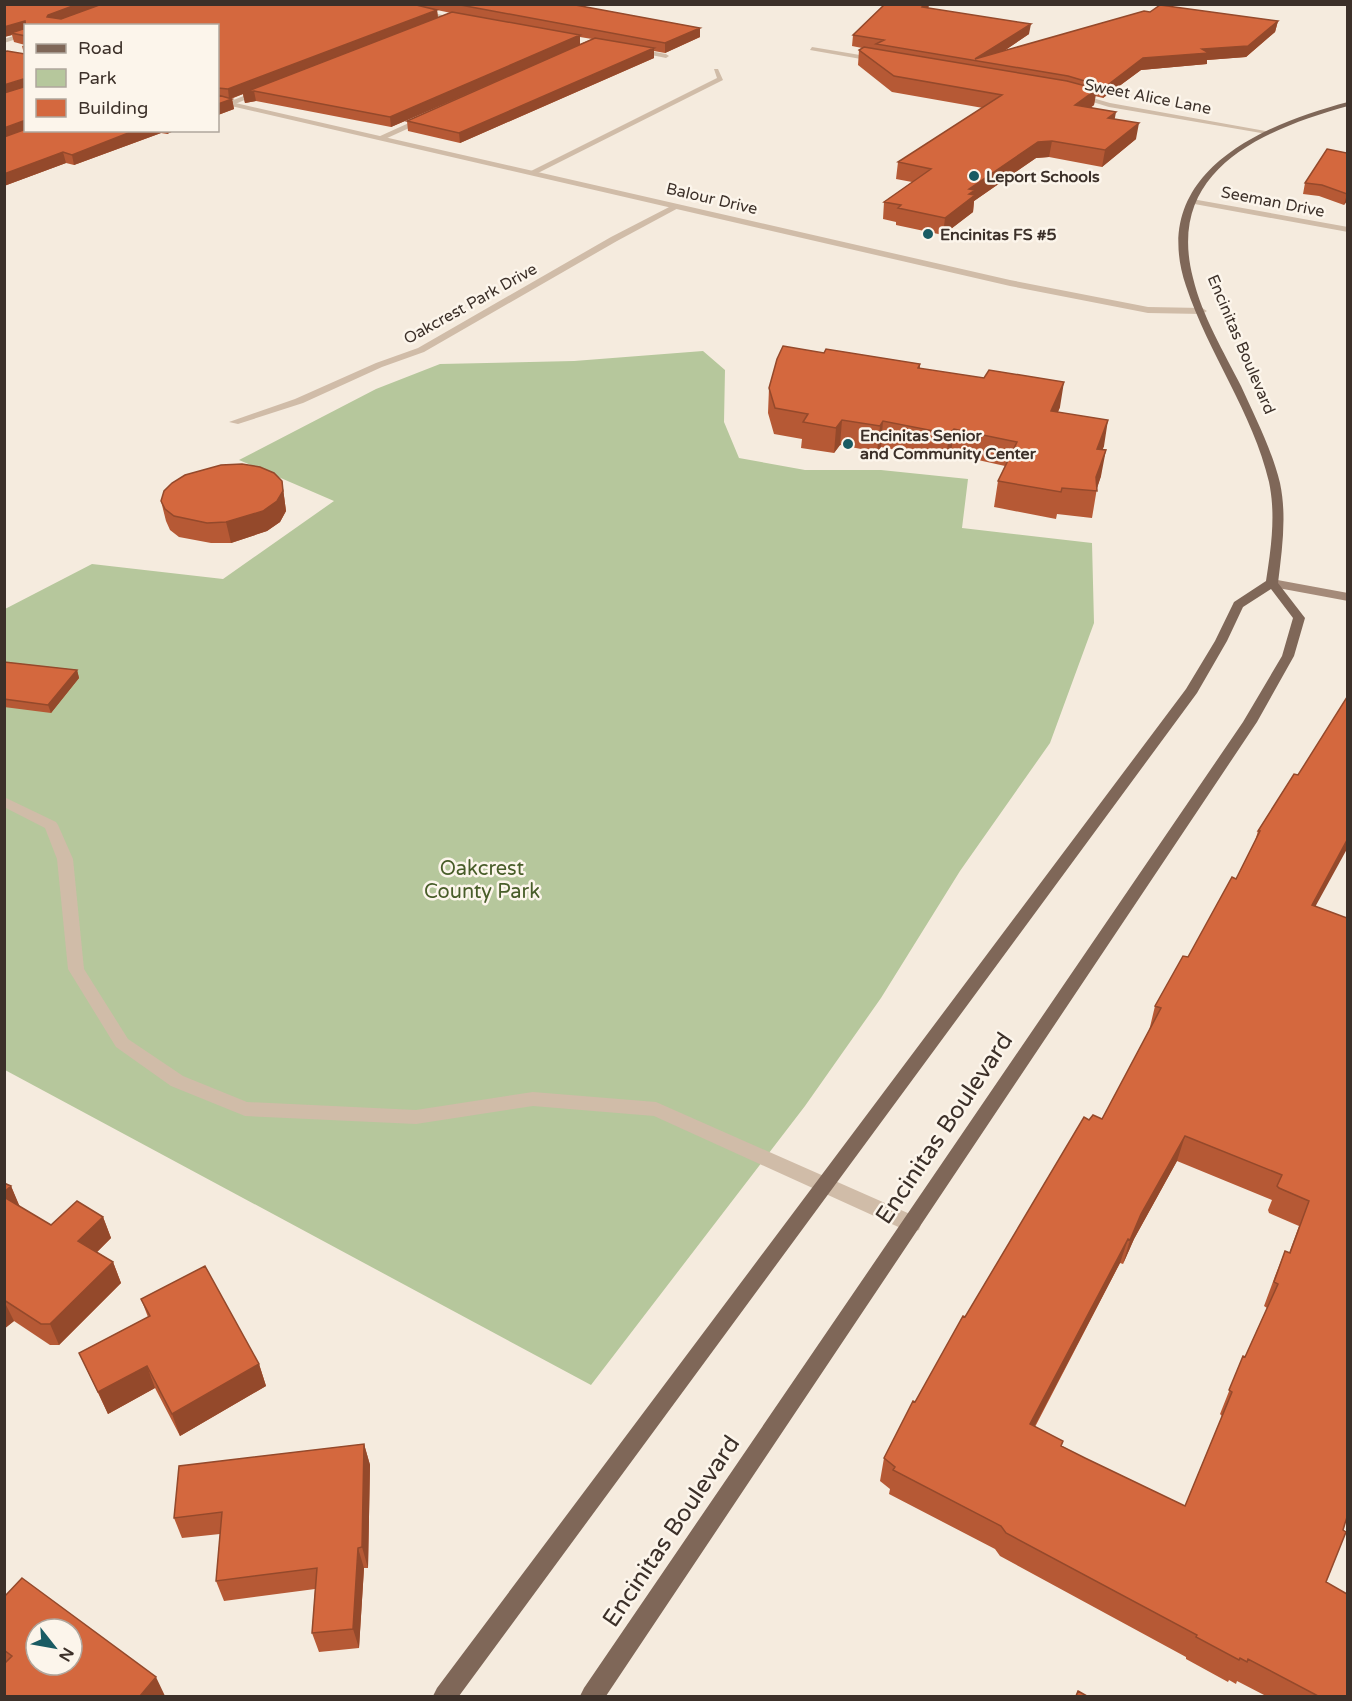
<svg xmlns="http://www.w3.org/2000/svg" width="1352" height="1701" font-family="'Varela Round',sans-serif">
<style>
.green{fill:#b6c79c}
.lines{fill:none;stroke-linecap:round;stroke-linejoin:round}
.minor{fill:#d0bca8;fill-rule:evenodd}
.tertiary{fill:#d0bca8;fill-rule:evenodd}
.secondary{fill:#a48a79;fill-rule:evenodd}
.primary{fill:#7f6758;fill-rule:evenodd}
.wall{fill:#b65935;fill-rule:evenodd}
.shaded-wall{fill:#94492b}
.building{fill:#d4683e;stroke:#94492b;stroke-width:1.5;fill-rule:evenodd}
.poi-dot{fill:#195b63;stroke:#fcf5eb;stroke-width:2}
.labels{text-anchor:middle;stroke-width:5;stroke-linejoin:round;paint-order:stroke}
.far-street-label{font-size:16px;fill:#3c3029;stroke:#fcf5eb}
.far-poi-label{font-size:16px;font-weight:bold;fill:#3c3029;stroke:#fcf5eb;text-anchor:start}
.park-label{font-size:20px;fill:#485d29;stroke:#fcf5eb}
.near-street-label{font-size:24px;fill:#3c3029;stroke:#fcf5eb}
</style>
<rect width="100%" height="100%" fill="#f5ebde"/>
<path class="green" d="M703 351 725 370 724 422 739 458 805 470H881L968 479 962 528 1092 543 1094 623 1050 743 960 871 881 998 805 1106 591 1385 5 1070V609L92 564 223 579 334 501 239 460 376 389 440 364 574 361Z"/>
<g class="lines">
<path class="minor" d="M376 4H391L466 20 463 22Z
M26 32V36L4 43V39Z
M812 47 878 58 881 60 878 62 810 50Z
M634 48 666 54 669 56 666 58 632 51Z
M714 69H718L723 80 534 175 527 173 717 78Z
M261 89 263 92 233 105 226 103Z
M1075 93 1110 103 1271 132 1267 134 1109 107 1073 96Z
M422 117 429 119 385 139 378 137Z
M1192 199 1348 227V232L1189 203 1188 201Z
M675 204 682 206 617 241 424 352 382 367 303 403 238 424 229 422 295 399 376 363 418 348 611 237Z
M4 797 56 822 58 825 73 859 84 969 128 1039 183 1076 247 1102 416 1110 533 1092 656 1102 919 1218 921 1224 919 1230 912 1232 905 1230 654 1116 533 1106 416 1124 245 1116 171 1086 116 1047 68 969 57 859 45 828 4 807Z"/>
<path class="tertiary" d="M218 99 1010 280 1148 307 1202 308 1207 311 1202 314 1148 313 1010 286 218 103Z"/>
<path class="secondary" d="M1272 579 1348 593V601L1268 586V580Z"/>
<path class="primary" d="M1348 102V106C1262 130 1165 170 1193 278 1202 316 1224 352 1241 386 1255 417 1272 450 1280 483 1287 516 1282 550 1278 583L1305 618 1294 656 1257 722 606 1696H580L584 1688 1243 722 1282 656 1293 618 1271 589 1243 607 1227 641 1197 693 459 1696H433L437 1688 1186 689 1215 641 1234 602 1266 581C1271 549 1276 515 1269 482 1253 413 1208 353 1186 286 1148 174 1260 125 1348 102Z"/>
</g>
<path class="wall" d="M4 4H570L700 28V37L665 53 654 51V58L460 143 408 131 407 121 454 100 391 127 256 101 245 103 243 94 231 99H232L234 109 218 115V26H26V130H176L167 134 161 133 74 165 66 163 4 186 24 54 22 46 25 45 14 42 12 35 4 37ZM437 10 451 13 438 18ZM580 37 592 39 580 44Z
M885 4H929L928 8 1029 34 1004 51 1150 12 1278 21 1275 32 1246 57 1207 60V64L1141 70 1103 98 1095 96 1094 105 1091 107 1115 119 1136 139 1102 167 1049 157 1036 158 974 201 973 212 943 235 896 225V222L883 219 884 202 912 182 896 179 898 162 983 108 892 92 858 65 859 50 862 48 852 46 853 35Z
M1347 153V201L1344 205 1319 196 1303 194 1305 183Z
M824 353 920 364V368L1060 407 1058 412 1104 446 1102 450 1101 476 1097 488 1092 518 1057 514 1056 519 994 507 998 481 1005 466 951 454 946 460 881 447 877 452 840 445 834 453 801 448 802 439 774 434 768 413 769 388Z
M282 481 286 511 280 522 267 531 231 543H211L179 537 170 530 166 521 161 501Z
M4 662 77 670 79 678 51 713 4 707Z
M1294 774 1316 906 1347 1112 1326 1582 1347 1696H1266L1237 1681 1236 1684 1229 1680 1228 1682 1186 1659V1657L1000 1556 995 1549 889 1494 890 1489 880 1481 884 1458 915 1402 965 1317 1089 1120 1102 1119 1149 1031 1155 1006 1188 957 1236 879 1255 841 1258 831ZM1177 1161 1272 1200 1268 1210 1269 1213 1299 1226 1289 1253 1285 1251 1275 1276 1264 1306 1267 1308 1245 1357 1243 1356 1220 1414 1222 1416 1185 1506 1085 1458 1062 1446 1035 1427 1120 1263 1123 1264 1134 1239Z
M4 1183 11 1186 19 1206 51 1225 103 1217 111 1238 97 1252 113 1262 121 1283 59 1345H50L14 1321 4 1329Z
M141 1299 259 1364 266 1386 180 1436 155 1388 108 1414 79 1353 148 1317Z
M364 1444 370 1465 368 1568H364L359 1648 319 1652 312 1633 315 1589 224 1601 216 1581 220 1534 182 1538 174 1518Z
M4 1597 156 1677 6 1662 4 1661Z"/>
<path class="shaded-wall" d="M78 4H107L50 24 47 17 48 15Z
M924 4H929L928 10 922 7Z
M437 10 438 19 254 91 256 101 245 103 243 94 229 99 228 89Z
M25 21 26 31 11 33 12 35 4 37V27Z
M1278 21 1275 32 1246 57 1207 60V64L1141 70 1103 98 1105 87 1143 58 1202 49Z
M1031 24 1029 34 986 63 975 59Z
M700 28V37L665 53V43Z
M580 35V45L391 127 390 117Z
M654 48V58L460 143 459 133Z
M23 79 25 89 4 96V85Z
M1097 89 1094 105 1073 121 1075 105Z
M232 99 234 109 218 115V104Z
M1116 112 1113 128 1108 118Z
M26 120V130L4 139V128Z
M1139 123 1136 139 1102 167 1105 150Z
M136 130H160L161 133 74 165 72 155Z
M166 130H176L167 134Z
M1052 141 1049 157 1036 158 974 201 973 212 943 235 945 218 969 189 1038 142Z
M63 152 66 163 4 186V174Z
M1347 194V201L1344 205Z
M1064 382 1060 407 1047 436 1051 411Z
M842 420 840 445 834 453 836 428Z
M1108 420 1104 446 1092 475 1097 449Z
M883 421 881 447 877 452 880 426Z
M954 429 951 454 946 460 949 434Z
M1106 450 1101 476 1096 491V477Z
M282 481 286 511 280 522 267 531 231 543 226 522Z
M77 670 79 678 51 713 48 705Z
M1347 840V849L1303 929 1312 905Z
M1185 1136 1177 1161 1134 1239 1123 1264 1130 1240 1141 1214Z
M11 1186 20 1207 4 1203V1192Z
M103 1217 111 1238 87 1262 78 1241Z
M1128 1239 1120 1263 1023 1448 1030 1424Z
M113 1262 121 1283 59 1345 50 1324Z
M4 1301 14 1321 4 1329Z
M259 1364 266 1386 180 1436 172 1414Z
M147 1366 155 1388 108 1414 98 1392Z
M364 1444 370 1465 368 1568 362 1547Z
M358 1548 364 1568 359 1648 353 1629Z
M156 1677 165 1696H140Z"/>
<path class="building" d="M4 4H78L48 15 47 17 61 19 102 4H412L437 10 228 89 218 88V26H26V27L25 21 4 27Z
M455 4H570L700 28 665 43Z
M885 4H924L922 7 1031 24 975 59 1144 11 1150 12 1160 5 1278 21 1248 46 1202 49 1209 53 1143 58 1105 87 1068 76 876 44 884 40 853 35Z
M452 12 580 35 390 117 254 91 243 93Z
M26 28V36L11 33Z
M595 38 654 48 459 133 407 121Z
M864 47 1067 81 1097 89 1075 105 1116 112 1108 118 1139 123 1105 150 1052 141 1038 142 969 189 975 190 969 194 975 195 945 218 898 208 901 205 884 202 931 169 898 162 1002 95 894 76 859 50Z
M7 51 25 54 26 51V81L23 79 4 85V52Z
M26 82V120L4 128V93L24 87Z
M218 95 232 99 218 104Z
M26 129V130H136L72 155 63 152 4 174V137Z
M1327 149 1347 153V194L1322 185 1305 183Z
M783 346 824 353 826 349 920 364 918 368 984 378 989 370 1064 382 1051 411 1108 420 1097 449 1106 450 1096 477 1097 491 1062 488 1061 492 998 481 1017 442 954 429 949 434 883 421 880 426 842 420 836 428 803 422 808 414 775 408 769 388 777 359Z
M242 464 260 467 274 473 282 481 283 491 277 501 263 511 226 522 207 523 174 516 165 509 161 501 164 491 172 483 185 475 221 465Z
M4 662 77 670 48 705 4 699Z
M1347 697V840L1312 905 1347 918V1517L1343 1530 1346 1532 1326 1582 1347 1594V1696H1318L1248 1659 1247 1662 1240 1658 1239 1660 1196 1637 1197 1635 1006 1533 1001 1526 893 1470 895 1467 884 1458 913 1401 915 1402 963 1316 965 1317 1084 1117 1089 1120 1093 1115 1102 1119 1161 1008 1155 1006 1183 956 1188 957 1232 877 1236 879 1260 831H1258L1294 774 1298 775ZM1185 1136 1282 1175 1277 1186 1279 1188 1309 1201 1290 1253 1285 1251 1274 1282 1278 1284 1245 1357 1243 1356 1229 1390 1232 1392 1185 1506 1085 1458 1061 1446 1063 1441 1030 1424 1128 1239 1130 1240 1141 1214Z
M4 1183 11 1186 4 1192Z
M4 1197 51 1225 77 1201 103 1217 78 1241 113 1262 50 1324H41L4 1300Z
M205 1266 259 1364 172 1414 147 1366 98 1392 79 1353 150 1316 141 1299Z
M364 1444 362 1547 358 1548 353 1629 312 1633 317 1568 216 1581 222 1512 174 1518 179 1466Z
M22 1578 156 1677 140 1696H4V1664L12 1656 4 1650V1597ZM36 1629H72V1665H36Z
M1078 1691 1087 1696H1076Z"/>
<g class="poi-dot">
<circle cx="974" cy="176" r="6"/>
<circle cx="928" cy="234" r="6"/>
<circle cx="848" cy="444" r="6"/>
</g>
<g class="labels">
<g class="far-street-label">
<text transform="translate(1148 96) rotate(11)" y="6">Sweet Alice Lane</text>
<text transform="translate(712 198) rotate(13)" y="6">Balour Drive</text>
<text transform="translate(1273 201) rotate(11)" y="6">Seeman Drive</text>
<text transform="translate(470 303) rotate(-29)" y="6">Oakcrest Park Drive</text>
<text transform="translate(1242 344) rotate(67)" y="6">Encinitas Boulevard</text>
</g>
<g class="far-poi-label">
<text x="986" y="182">Leport Schools</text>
<text x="940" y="240">Encinitas FS #5</text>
<text x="860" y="441">Encinitas Senior<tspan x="860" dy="18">and Community Center</tspan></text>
</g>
<g class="park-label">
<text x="482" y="875">Oakcrest<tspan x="482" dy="23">County Park</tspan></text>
</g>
<g class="near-street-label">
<text transform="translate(944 1128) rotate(-56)" y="8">Encinitas Boulevard</text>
<text transform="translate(671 1531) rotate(-56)" y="8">Encinitas Boulevard</text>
</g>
</g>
<rect width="1352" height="1701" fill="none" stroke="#3c3029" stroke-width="12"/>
<rect x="24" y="24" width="195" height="108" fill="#fcf5eb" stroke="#afa69d" stroke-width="1.5"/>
<rect x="36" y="44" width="30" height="9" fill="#7f6758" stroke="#afa69d" stroke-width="1.5"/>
<text x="78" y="54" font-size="18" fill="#3c3029">Road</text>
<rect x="36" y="69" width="30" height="18" fill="#b6c79c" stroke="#afa69d" stroke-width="1.5"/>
<text x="78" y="84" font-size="18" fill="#3c3029">Park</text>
<rect x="36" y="99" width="30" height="18" fill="#d4683e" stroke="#afa69d" stroke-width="1.5"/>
<text x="78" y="114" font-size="18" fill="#3c3029">Building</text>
<g transform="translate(54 1647) rotate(121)"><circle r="28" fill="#fcf5eb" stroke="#afa69d" stroke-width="1.5"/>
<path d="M0-4.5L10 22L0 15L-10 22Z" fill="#195b63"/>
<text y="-9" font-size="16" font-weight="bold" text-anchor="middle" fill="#3c3029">N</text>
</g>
</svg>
